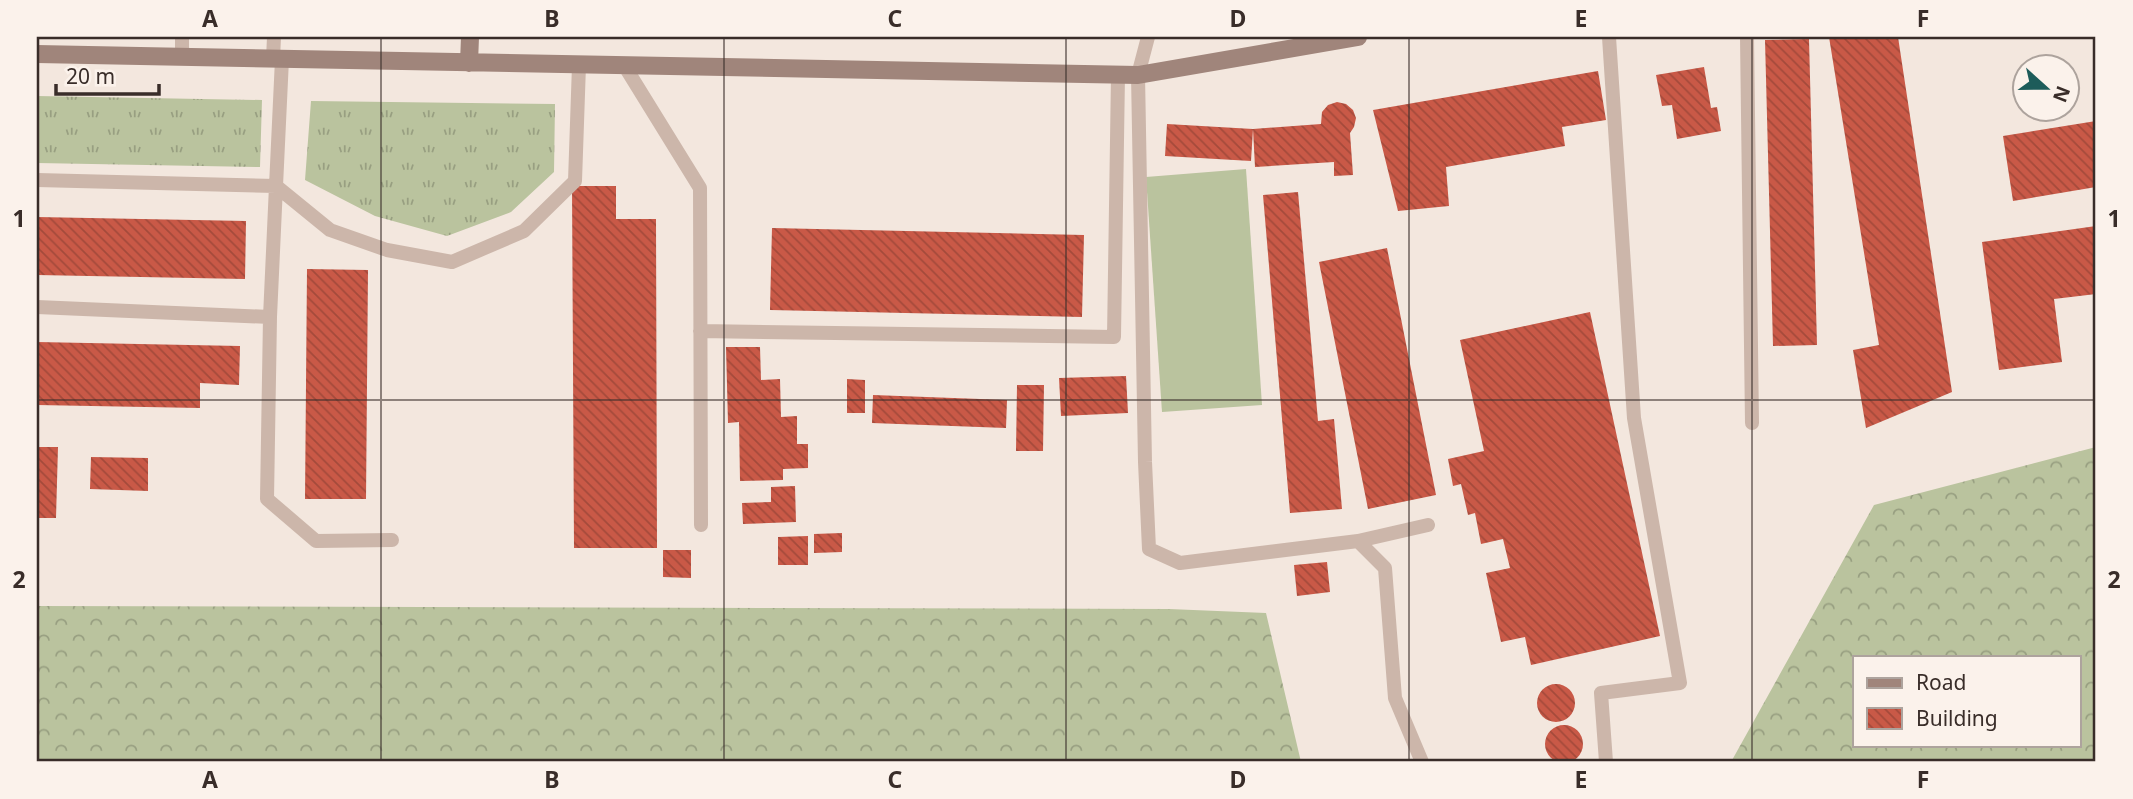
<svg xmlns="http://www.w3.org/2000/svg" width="2133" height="799" font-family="'Noto Sans',sans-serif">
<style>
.grass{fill:url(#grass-tufts)}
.forest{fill:url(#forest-crowns);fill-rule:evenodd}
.garden{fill:#bac39e}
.building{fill:url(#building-back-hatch)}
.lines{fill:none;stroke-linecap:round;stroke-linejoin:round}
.lane{stroke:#ccb6aa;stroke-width:14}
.secondary{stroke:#a0857b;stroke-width:18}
.grid{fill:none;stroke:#392d29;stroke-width:2;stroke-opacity:0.55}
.neatline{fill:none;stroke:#392d29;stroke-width:2.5}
.grid-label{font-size:23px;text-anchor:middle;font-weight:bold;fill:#392d29}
</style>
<defs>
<pattern id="grass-tufts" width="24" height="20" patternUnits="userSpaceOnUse" patternTransform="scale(1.75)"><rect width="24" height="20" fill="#bac39e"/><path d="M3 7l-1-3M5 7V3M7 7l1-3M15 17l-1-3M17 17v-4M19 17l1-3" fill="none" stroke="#989f81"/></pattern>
<pattern id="forest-crowns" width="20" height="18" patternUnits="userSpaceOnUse" patternTransform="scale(1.75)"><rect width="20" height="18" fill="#bac39e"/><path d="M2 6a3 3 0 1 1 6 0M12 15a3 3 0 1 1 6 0" fill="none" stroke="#989f81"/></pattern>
<pattern id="building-back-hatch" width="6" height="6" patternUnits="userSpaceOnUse" patternTransform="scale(1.75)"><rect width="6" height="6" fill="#c95947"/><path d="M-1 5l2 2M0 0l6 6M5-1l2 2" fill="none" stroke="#a44a3b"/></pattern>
</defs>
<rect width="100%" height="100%" fill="#f3e7de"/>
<path class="grass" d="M37 96 262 100 260 167 37 163Z
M311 101 555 104 554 172 511 212 447 236 375 216 305 180Z"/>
<path class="forest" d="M2096 447V762H1731L1874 505ZM1855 657H2079V745H1855Z
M37 606 1169 609 1266 613 1301 762H37Z"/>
<path class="garden" d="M1246 169 1262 405 1162 412 1146 177Z"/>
<path class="building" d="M1829 37H1898L1952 392 1866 428 1853 350 1879 345Z
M1809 39 1817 345 1773 346 1765 40Z
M1704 67 1711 108 1717 107 1721 131 1677 139 1672 105 1662 106 1656 75Z
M1598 71 1606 120 1562 127 1565 146 1446 167 1449 206 1398 211 1373 110Z
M1337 102 1346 104 1353 110 1356 118 1354 127 1350 133 1353 175 1334 176V162L1255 167 1253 129 1321 124 1322 112 1328 105Z
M2096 121V187L2013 201 2003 136Z
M1167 124 1253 129 1251 161 1165 156Z
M572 186H616V219H656L657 548H574Z
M1298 192 1318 421 1334 419 1342 509 1290 513 1263 195Z
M37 217 246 221 245 279 37 275Z
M2096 226V294L2054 299 2062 362 1999 370 1982 242Z
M772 228 1084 235 1082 317 770 310Z
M1387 248 1436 495 1368 509 1319 262Z
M307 269 368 270 366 499H305Z
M1590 312 1660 636 1531 665 1525 637 1501 642 1486 573 1510 568 1503 539 1481 544 1475 513 1468 515 1461 484 1453 486 1448 459 1484 451 1460 340Z
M37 342 240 346 239 385 200 383V408L37 405Z
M726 347H760L761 380 780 379 781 417 797 416V444H808V468L783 469V480L740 481 739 422 728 423Z
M1126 376 1128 413 1061 416 1059 378Z
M847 379 865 380V413H847Z
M1017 385H1044L1043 451H1016Z
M873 395 1007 400 1006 428 872 423Z
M37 447H58L56 518H37Z
M91 457 148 458V491L90 489Z
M795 486 796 522 743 524 742 503 771 502V487Z
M842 533V552L814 553V534Z
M808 536V565H778V537Z
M663 550H691V578L663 577Z
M1327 562 1330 592 1297 596 1294 565Z
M1537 703a19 19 0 1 1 38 0a19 19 0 1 1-38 0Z
M1545 744a19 19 0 1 1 38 0a19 19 0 1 1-38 0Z"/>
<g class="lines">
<path class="lane" d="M1148 37 1138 75 1145 462 1149 549 1180 563 1358 541 1385 568 1395 698 1422 762
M1747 37 1752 423
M182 57V37
M273 59 274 37
M282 59 276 186 330 230 387 250 452 262 524 231 575 181 579 65
M624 65 700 188 701 525
M37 180 276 186 270 317 37 307
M270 317 267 499 316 541 392 540
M700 331 1114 337 1118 75
M1358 541 1428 525
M1606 762 1601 693 1680 683 1634 418 1609 37"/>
<path class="secondary" d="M37 54 1138 75 1358 37
M469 63 470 37"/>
</g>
<path class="grid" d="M381 37V762M724 37V762M1066 37V762M1409 37V762M1752 37V762M37 400H2096"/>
<rect width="2133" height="799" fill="none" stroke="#fbf2eb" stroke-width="77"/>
<rect x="1853" y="656" width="228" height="91" fill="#fbf2eb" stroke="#ada39d" stroke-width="2"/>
<rect x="1867" y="678" width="35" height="10" fill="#a0857b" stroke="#ada39d" stroke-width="2"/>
<text x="1916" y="690" font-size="21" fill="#392d29">Road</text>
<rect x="1867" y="708" width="35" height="21" fill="url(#building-back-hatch)" stroke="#ada39d" stroke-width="2"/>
<text x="1916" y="726" font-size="21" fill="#392d29">Building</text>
<g transform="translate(2046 88) rotate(111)"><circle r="33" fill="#fbf2eb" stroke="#ada39d" stroke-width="2"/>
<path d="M0-5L12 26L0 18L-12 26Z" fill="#1d5c5a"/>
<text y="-10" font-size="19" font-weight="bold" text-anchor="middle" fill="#392d29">N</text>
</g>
<path d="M56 84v10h103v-10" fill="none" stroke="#392d29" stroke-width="3.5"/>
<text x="66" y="84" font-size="21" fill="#392d29" stroke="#fbf2eb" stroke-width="5" paint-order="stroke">20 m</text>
<rect x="38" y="38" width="2056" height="722" class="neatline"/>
<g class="grid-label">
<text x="210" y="27">A</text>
<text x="552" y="27">B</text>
<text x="895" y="27">C</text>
<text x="1238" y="27">D</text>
<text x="1581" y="27">E</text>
<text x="1923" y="27">F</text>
<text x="19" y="227">1</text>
<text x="2114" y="227">1</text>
<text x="19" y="588">2</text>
<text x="2114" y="588">2</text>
<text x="210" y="788">A</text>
<text x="552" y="788">B</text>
<text x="895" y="788">C</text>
<text x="1238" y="788">D</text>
<text x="1581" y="788">E</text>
<text x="1923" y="788">F</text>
</g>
</svg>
